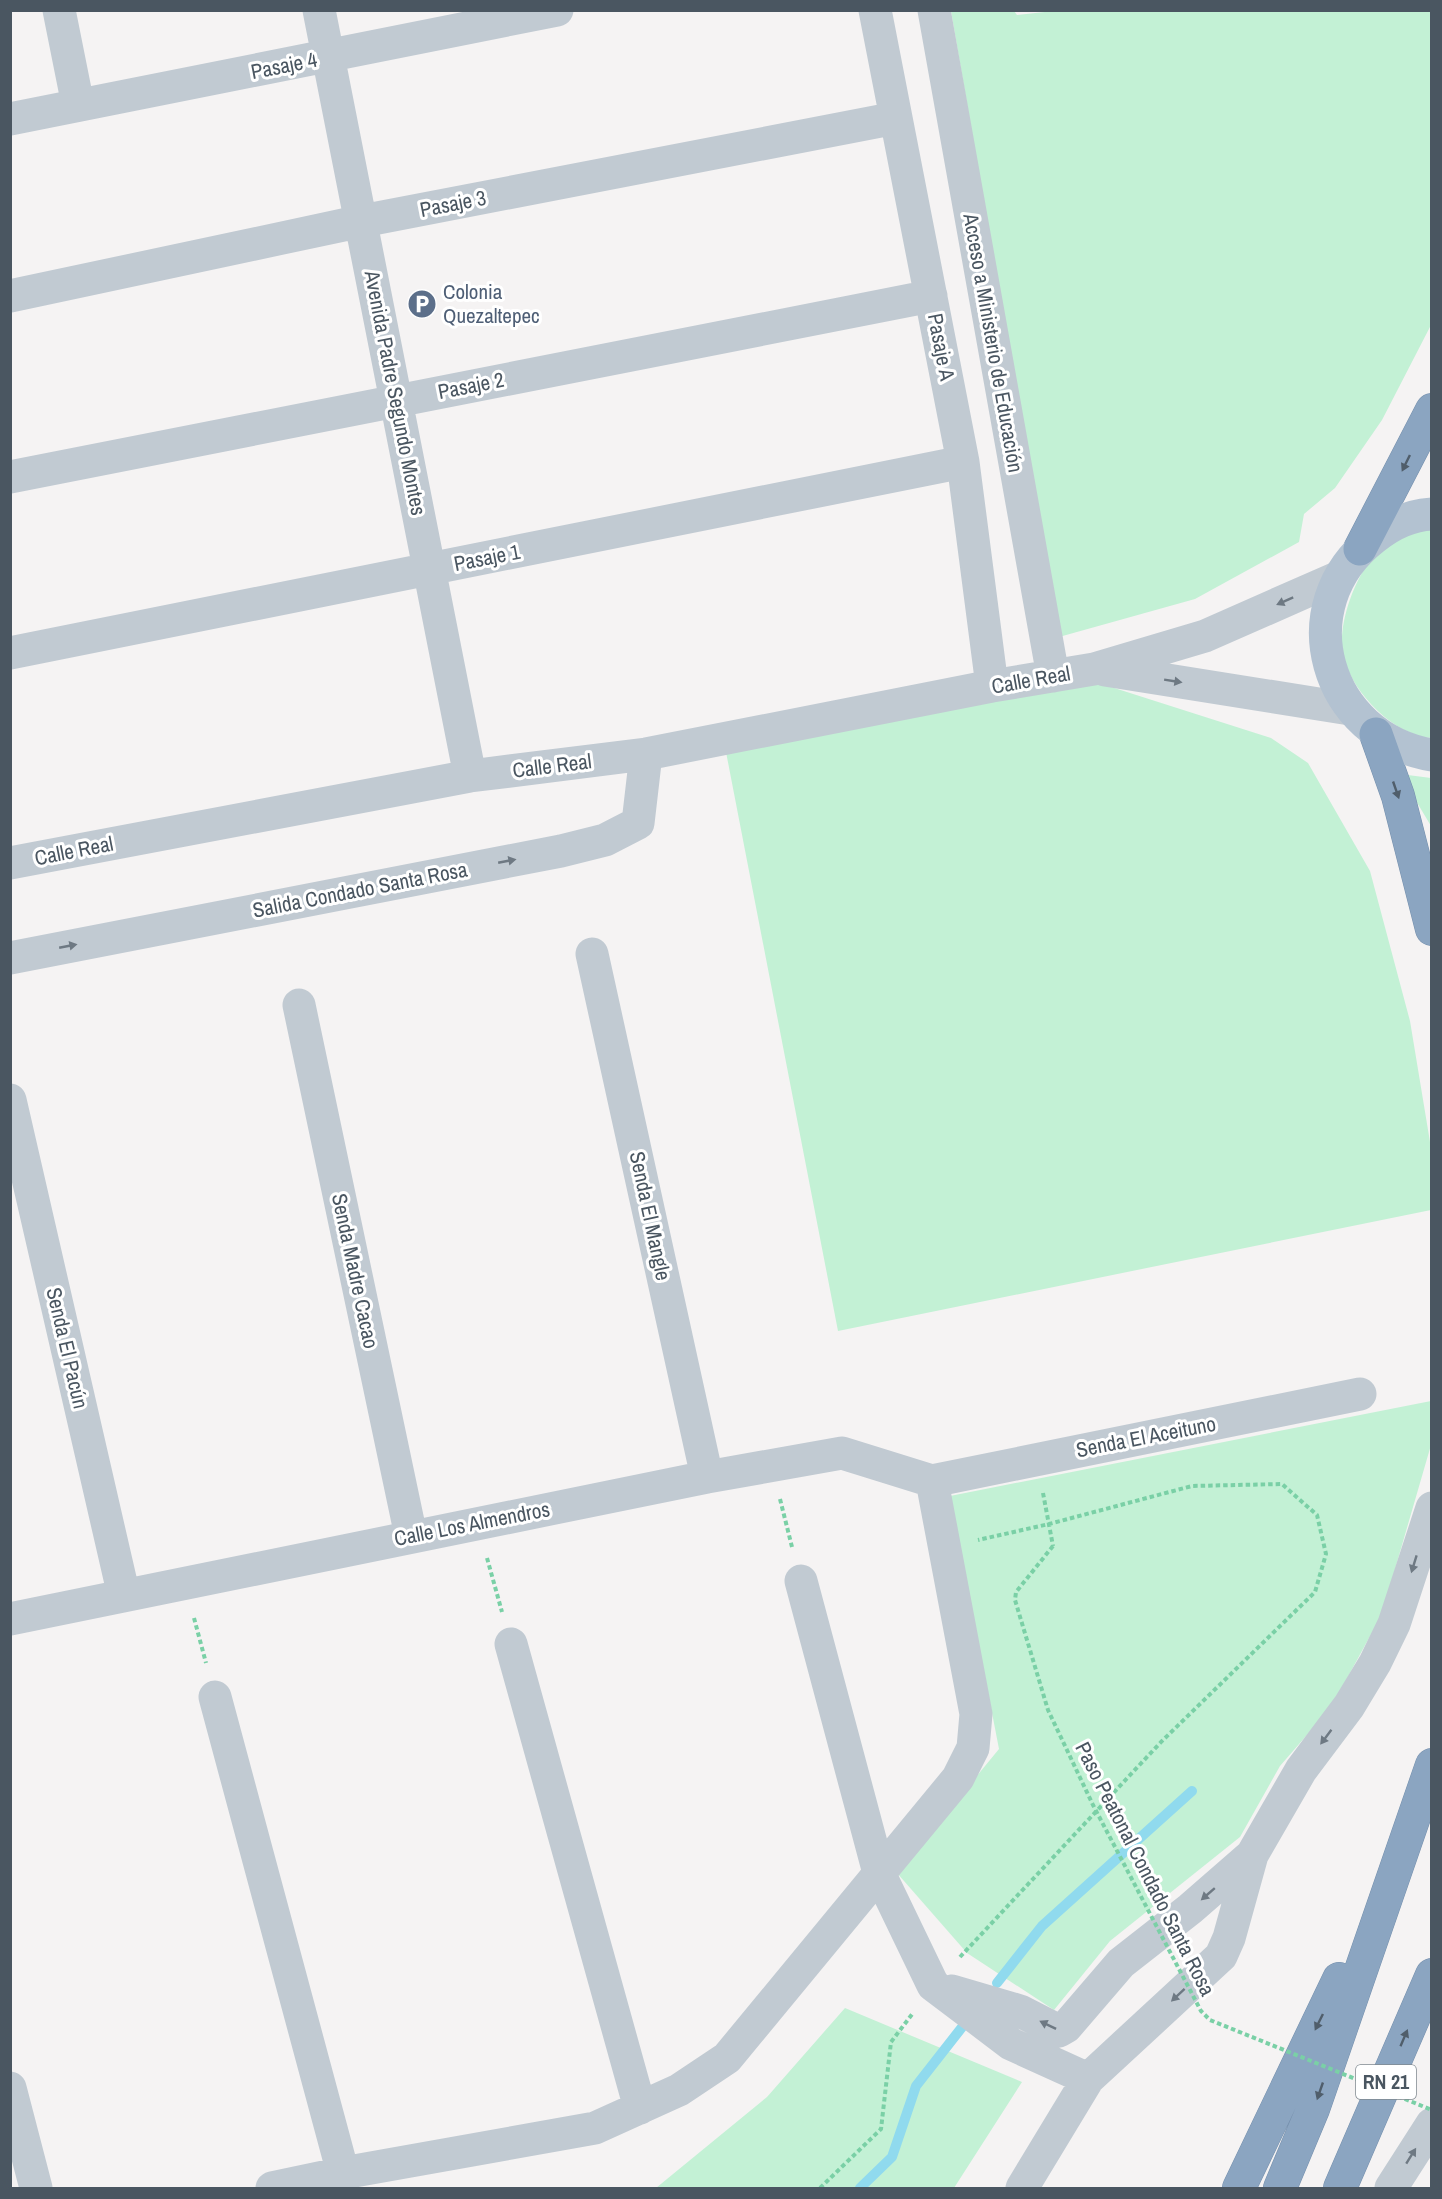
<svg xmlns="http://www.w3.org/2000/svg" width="1442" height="2199" font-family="'Archivo Narrow',sans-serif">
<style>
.green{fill:#c3f1d5}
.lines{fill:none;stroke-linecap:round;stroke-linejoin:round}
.stream{stroke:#90daee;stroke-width:10}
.highway-casing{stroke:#7690ad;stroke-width:34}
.path{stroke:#7ad0a6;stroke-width:4;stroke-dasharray:4.5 3;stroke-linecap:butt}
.minor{stroke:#c1cad2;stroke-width:33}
.major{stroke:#b3c2d1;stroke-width:33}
.highway{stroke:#8ba5c1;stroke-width:33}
.path-bridge{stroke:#7ad0a6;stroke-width:4;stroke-dasharray:4.5 3;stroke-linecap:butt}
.oneway{fill:#505e6b}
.oneway2{fill:#6e7983}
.labels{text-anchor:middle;stroke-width:6;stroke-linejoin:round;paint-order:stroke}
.shield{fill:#fff;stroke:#808990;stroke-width:1.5}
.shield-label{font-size:20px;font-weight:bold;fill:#4a5661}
.street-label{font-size:21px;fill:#4a5661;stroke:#fff}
.service-label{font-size:21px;fill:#4e5e75;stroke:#fff;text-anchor:start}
</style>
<rect width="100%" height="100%" fill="#f5f3f3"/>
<path class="green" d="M1063 10 1431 11V325L1382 420 1335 488 1304 514 1299 542 1195 599 1059 637 951 11H1014L1017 15Z
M1431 526V738C1394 735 1354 694 1344 659 1336 631 1352 585 1369 562 1382 543 1411 534 1431 526Z
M1083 678 1271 738 1308 763 1370 871 1410 1021 1431 1148V1210L838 1331 726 752Z
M1400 774 1431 778V826Z
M1431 1401V1445L1382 1614 1332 1706 1280 1766 1240 1837 1110 1941 1054 2010 967 1953 897 1873 999 1749 950 1496Z
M845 2008 1022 2082 954 2188H656L767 2097Z"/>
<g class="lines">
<path class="stream" d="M997 1983 1042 1926 1192 1791
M860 2188 892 2157 916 2086 970 2017"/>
<g class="highway-casing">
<path id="highway" d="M1360 549 1432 410
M1376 734 1398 796 1432 929
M1239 2188 1339 1979
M1280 2188 1313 2109 1432 1765
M1340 2188 1432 1975"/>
</g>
<path class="path" d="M1043 1493 1053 1546
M780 1499 792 1547
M487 1558 502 1612
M194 1618 206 1663
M960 1957 1161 1742 1315 1592 1326 1554 1317 1515 1282 1484 1192 1486 1049 1524 978 1540
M820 2188 881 2129 891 2042 913 2013"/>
<path class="minor" d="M59 10 78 105
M319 10 470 776
M875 10 963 462 992 686
M934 10 1053 676
M10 119 557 10
M10 296 362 221 896 118
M10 477 931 296
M10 653 963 462
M1105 670 1350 709
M10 863 470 776 646 754 992 686 1094 669 1205 636 1339 577
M592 954 707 1477
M10 958 561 851 605 840 638 823 646 754
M299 1005 411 1536
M10 1100 124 1596
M801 1581 879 1873 933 1985 1011 2044 1088 2079 1221 1956 1229 1938 1252 1855 1301 1770 1349 1706 1375 1663 1394 1624 1432 1508
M10 1619 707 1477 842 1453 932 1481 1360 1394
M511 1644 640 2108
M215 1697 343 2173
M952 1991 1020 2011 1059 2031 1066 2027 1121 1963 1190 1909 1252 1855
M10 2088 36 2188
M272 2188 343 2173 595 2128 679 2090 727 2058 958 1778 973 1748 976 1714 932 1481
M1022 2188 1088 2079
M1391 2188 1432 2124"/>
<path class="major" d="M1432 514C1410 515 1390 525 1374 538 1286 606 1325 737 1432 755"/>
<use href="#highway" class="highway"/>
<path class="path-bridge" d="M1053 1546 1016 1592 1015 1600 1048 1710 1093 1805 1201 2011 1210 2020 1432 2110"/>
</g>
<defs><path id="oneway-solid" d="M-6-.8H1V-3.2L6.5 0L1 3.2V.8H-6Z" transform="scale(1.5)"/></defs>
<g class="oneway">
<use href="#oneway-solid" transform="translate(1406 463) rotate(116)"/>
<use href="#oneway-solid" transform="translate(1396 790) rotate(71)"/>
<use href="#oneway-solid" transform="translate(1319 2022) rotate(116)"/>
<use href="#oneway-solid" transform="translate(1404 2038) rotate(-67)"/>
<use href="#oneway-solid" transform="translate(1320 2091) rotate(109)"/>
</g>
<g class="oneway2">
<use href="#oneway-solid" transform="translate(1285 601) rotate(156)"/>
<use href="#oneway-solid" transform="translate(1173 681) rotate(9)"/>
<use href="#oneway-solid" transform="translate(507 861) rotate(-11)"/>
<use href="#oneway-solid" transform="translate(68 946) rotate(-11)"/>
<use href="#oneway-solid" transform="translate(1414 1564) rotate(107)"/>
<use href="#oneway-solid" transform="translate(1326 1737) rotate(127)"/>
<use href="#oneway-solid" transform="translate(1208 1894) rotate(139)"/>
<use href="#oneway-solid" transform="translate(1178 1995) rotate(137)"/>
<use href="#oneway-solid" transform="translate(1048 2025) rotate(-154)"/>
<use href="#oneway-solid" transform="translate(1411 2156) rotate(-58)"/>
</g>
<defs>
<g id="parking-disc" transform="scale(1.5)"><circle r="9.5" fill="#5c6f8a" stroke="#fff"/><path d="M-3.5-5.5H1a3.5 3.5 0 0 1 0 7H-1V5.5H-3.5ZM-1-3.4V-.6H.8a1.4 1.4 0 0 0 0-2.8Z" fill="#fff"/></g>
</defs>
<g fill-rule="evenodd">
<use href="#parking-disc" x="422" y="304"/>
</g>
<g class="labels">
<rect class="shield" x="1356" y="2065" width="60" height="34" rx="4.5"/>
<g class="shield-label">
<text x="1386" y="2089">RN 21</text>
</g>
<g class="street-label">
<text transform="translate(284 66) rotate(-11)" y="7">Pasaje 4</text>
<text transform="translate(453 204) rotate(-11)" y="7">Pasaje 3</text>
<text transform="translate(993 343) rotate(80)" y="7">Acceso a Ministerio de Educación</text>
<text transform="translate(941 347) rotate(79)" y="7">Pasaje A</text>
<text transform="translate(471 386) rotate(-11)" y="7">Pasaje 2</text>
<text transform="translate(395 393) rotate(79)" y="7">Avenida Padre Segundo Montes</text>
<text transform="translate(487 558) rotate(-11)" y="7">Pasaje 1</text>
<text transform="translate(1031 680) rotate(-10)" y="7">Calle Real</text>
<text transform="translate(552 766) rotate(-7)" y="7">Calle Real</text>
<text transform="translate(74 851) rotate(-11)" y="7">Calle Real</text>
<text transform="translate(360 890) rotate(-11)" y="7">Salida Condado Santa Rosa</text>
<text transform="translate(650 1216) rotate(78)" y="7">Senda El Mangle</text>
<text transform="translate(355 1271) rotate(78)" y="7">Senda Madre Cacao</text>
<text transform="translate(67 1348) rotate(77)" y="7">Senda El Pacún</text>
<text transform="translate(1146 1437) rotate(-11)" y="7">Senda El Aceituno</text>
<text transform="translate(472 1524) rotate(-11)" y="7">Calle Los Almendros</text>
<text transform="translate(1145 1869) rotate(63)" y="7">Paso Peatonal Condado Santa Rosa</text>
</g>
<g class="service-label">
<text x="443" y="299">Colonia<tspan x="443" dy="24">Quezaltepec</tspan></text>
</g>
</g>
<rect width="1442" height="2199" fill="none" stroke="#4a5661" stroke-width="24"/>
</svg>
